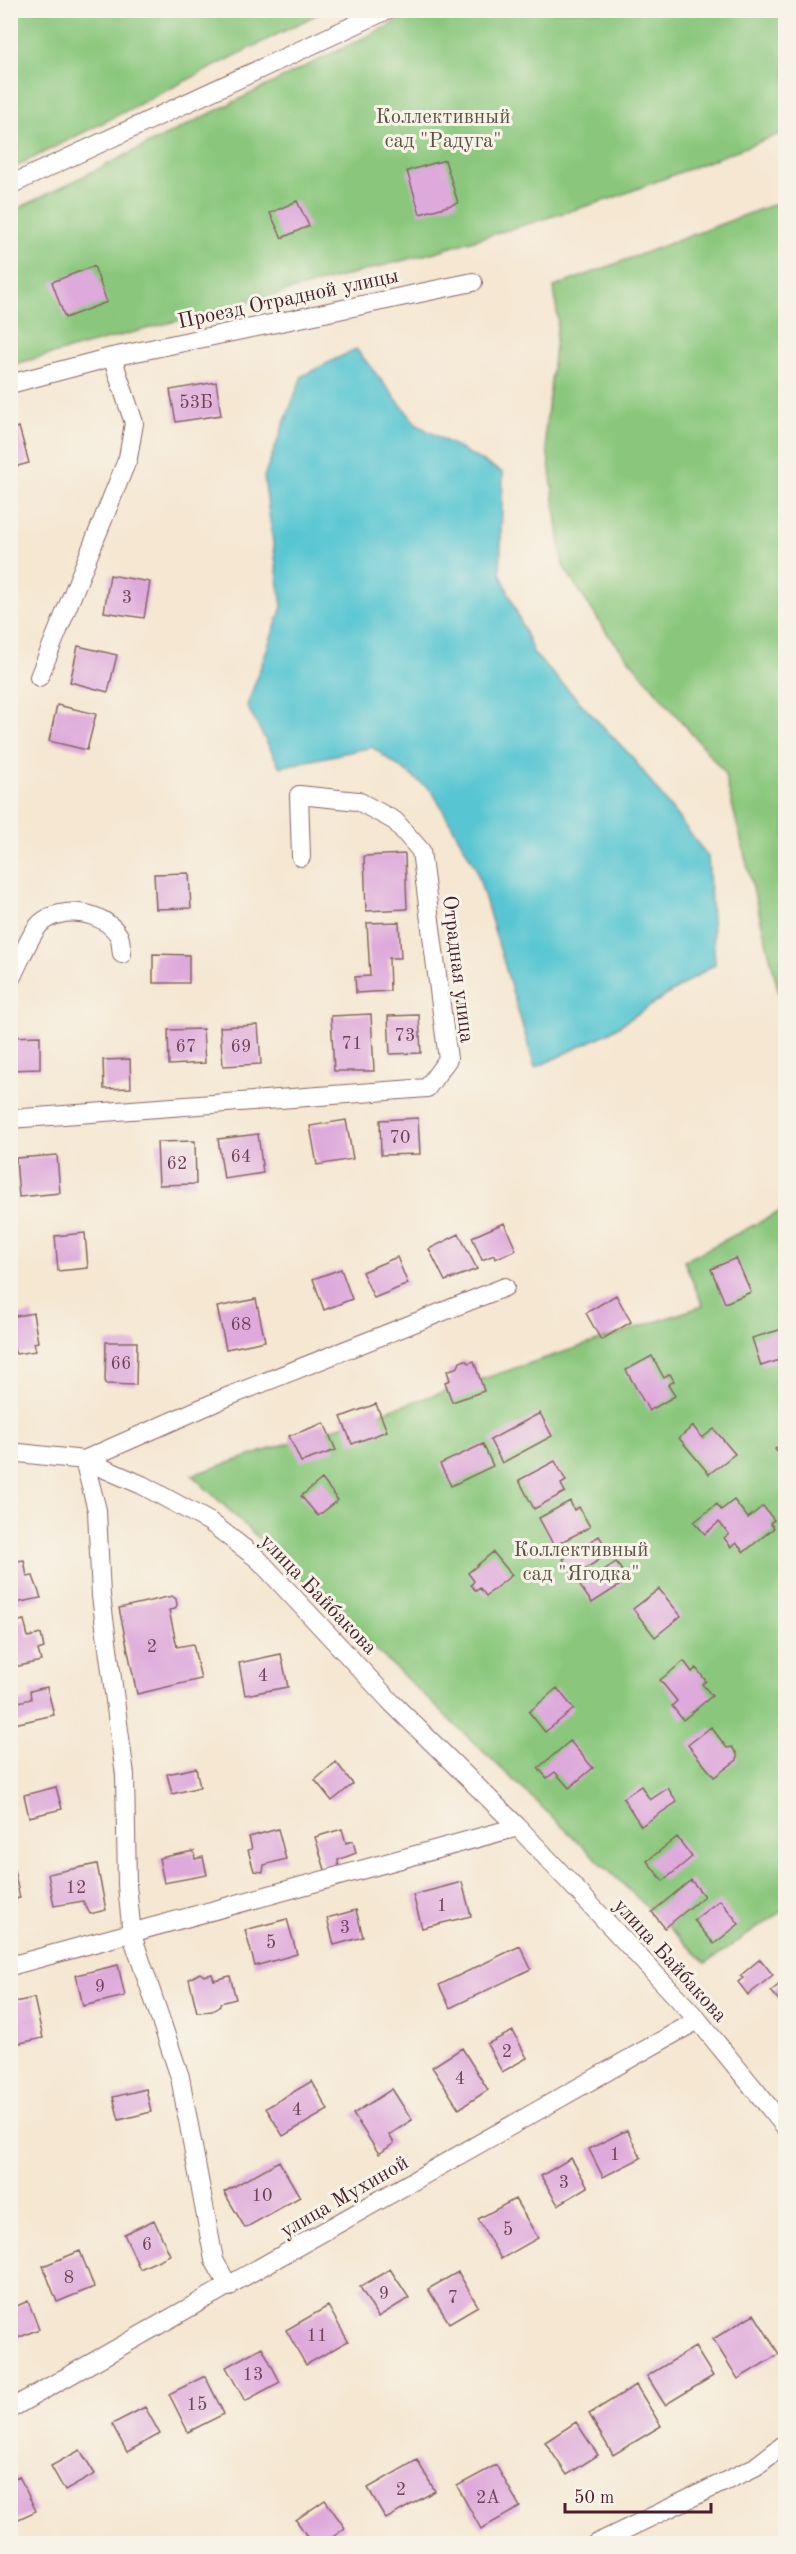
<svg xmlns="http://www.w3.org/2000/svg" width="796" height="2554" font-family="'Old Standard TT',serif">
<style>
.green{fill:#8ac77d;stroke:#6a7354;stroke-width:1.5}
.water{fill:#59c6d2;stroke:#52727e;stroke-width:1.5}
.building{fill:#dea9db}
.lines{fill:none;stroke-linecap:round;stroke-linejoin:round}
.minor-casing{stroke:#866565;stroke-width:20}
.minor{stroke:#fff;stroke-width:18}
.labels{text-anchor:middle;stroke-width:6;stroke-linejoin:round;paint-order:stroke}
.number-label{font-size:18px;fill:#6f4257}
.park-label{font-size:21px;fill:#5d5144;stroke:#f7f3e8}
.street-label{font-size:21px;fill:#4a1f2b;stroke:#f7f3e8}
</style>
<rect width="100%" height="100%" fill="#f7f3e8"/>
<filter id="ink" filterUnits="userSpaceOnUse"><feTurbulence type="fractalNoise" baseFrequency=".0167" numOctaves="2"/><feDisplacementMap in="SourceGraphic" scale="12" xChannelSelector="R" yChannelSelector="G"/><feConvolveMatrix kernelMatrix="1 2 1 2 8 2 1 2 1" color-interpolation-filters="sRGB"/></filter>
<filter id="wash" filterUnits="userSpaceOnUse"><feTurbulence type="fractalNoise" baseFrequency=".008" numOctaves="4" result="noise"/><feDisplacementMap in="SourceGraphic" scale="24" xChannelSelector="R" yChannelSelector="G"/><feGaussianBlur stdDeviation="1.35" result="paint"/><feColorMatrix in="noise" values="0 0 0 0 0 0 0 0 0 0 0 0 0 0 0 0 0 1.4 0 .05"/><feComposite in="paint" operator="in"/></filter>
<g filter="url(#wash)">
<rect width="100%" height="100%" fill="#f5e7d2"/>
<path class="green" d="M11 10H324V11L11 169Z
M418 11H785V132L613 198 435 252 11 365V212Z
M785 200H786L785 1008 782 1005 724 772 607 633 563 566 545 433 558 320 554 287Z
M785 1209V1909L706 1963 192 1475 703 1306 684 1261Z"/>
<path class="water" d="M356 349 417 425 503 473 500 572 534 654 632 757 708 857 715 964 608 1033 535 1068 476 868 432 791 372 747 280 767 247 706 282 607 264 477 302 376Z"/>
<g id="blocks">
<path class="building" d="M445 160 458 203 420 214 407 171Z
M297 201 309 226 282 238 270 213Z
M94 266 107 302 65 318 52 282Z
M216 382 221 415 176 422 170 390Z
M19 427 29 463 10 468V429Z
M110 575 150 582 144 618 104 612Z
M78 646 117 655 108 692 70 682Z
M57 705 96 714 87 750 49 741Z
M405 854 407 909 366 911 364 856Z
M189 873 191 908 156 909 154 874Z
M399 922 401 958H389L390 991 356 993 355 977 370 976 367 923Z
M153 954 189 955V983H153Z
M371 1014 374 1071H334L331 1016Z
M419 1015 421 1053 390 1054 388 1016Z
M258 1025 261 1064 223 1066 220 1027Z
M203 1029 205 1063 169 1065 168 1030Z
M40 1036V1069L10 1070V1037Z
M130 1059 131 1088 104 1089 103 1060Z
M418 1118 420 1154 381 1155 380 1120Z
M346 1120 353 1159 317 1165 310 1126Z
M258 1134 263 1173 224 1179 218 1139Z
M195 1141 196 1184 159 1185 157 1142Z
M57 1155 60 1193 19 1197 16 1158Z
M504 1223 516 1250 495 1259 494 1255 482 1260 472 1237Z
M85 1233 88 1268 58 1271 55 1236Z
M459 1234 477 1269 445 1281 429 1249Z
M397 1257 408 1284 374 1298 362 1272Z
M736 1258 751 1292 725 1303 711 1269Z
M341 1269 352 1299 324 1310 313 1279Z
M616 1295 631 1322 601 1340 586 1313Z
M256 1299 265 1341 226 1349 217 1307Z
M33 1313 38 1342 34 1343 36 1351 16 1354 10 1340V1317Z
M786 1328V1358L761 1366 752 1338Z
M106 1342H137L136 1385 105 1384Z
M652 1356 664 1378 670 1374 674 1381 668 1385 675 1396 649 1411 626 1370Z
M465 1360 469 1363 474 1361 484 1391 452 1402 445 1382 450 1380 447 1371 458 1367 460 1362Z
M376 1404 387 1431 352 1444 341 1417Z
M540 1413 552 1436 502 1463 490 1440Z
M324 1423 336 1450 301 1462 289 1436Z
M693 1426 702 1438 714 1429 735 1454 709 1474 679 1438Z
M786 1440V1462L775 1449Z
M483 1444 493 1466 451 1486 440 1464Z
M555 1461 566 1481 561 1484 565 1492 534 1509 519 1480Z
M322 1479 338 1500 318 1516 301 1496Z
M734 1500 748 1518 763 1506 774 1520 770 1523 774 1528 744 1552 736 1543 731 1547 724 1538 729 1534 719 1522 705 1534 694 1522 717 1504 721 1510Z
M570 1501 574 1510 579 1507 590 1527 554 1546 539 1518Z
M599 1536 610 1553 574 1576 563 1559Z
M493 1552 512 1575 486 1596 480 1588 476 1591 471 1585 474 1581 468 1573Z
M24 1560 27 1577 33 1576 41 1598 10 1604V1562Z
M616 1562 628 1580 592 1603 580 1586Z
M659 1589 681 1616 655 1637 633 1609Z
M172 1596 176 1599 177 1605 175 1609 169 1610 177 1647 193 1644 201 1679 137 1694 119 1608Z
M24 1620 28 1637 41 1634 44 1648 38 1650 41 1661 10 1668V1623Z
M281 1654 288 1687 245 1695 239 1663Z
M684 1661 692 1672 696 1668 706 1681 702 1684 712 1696 683 1720 672 1706 677 1701 660 1680Z
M47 1687 54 1715 10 1725V1704L31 1699 30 1691Z
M557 1688 574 1709 545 1732 529 1712Z
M711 1727 727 1748 732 1747 737 1754V1760L714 1777 688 1745Z
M570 1741 593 1768 569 1788 555 1772 547 1778 538 1768Z
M336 1762 353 1784 332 1801 315 1780Z
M196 1768 200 1787 172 1794 167 1774Z
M641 1786 650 1800 668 1788 677 1802 641 1826 623 1798Z
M56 1787 62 1809 29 1817 24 1795Z
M278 1829 286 1859 264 1865 263 1872 254 1871 248 1850 252 1849 249 1837Z
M342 1829 346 1843 353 1841 356 1853 338 1860 339 1869 326 1873 315 1837Z
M677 1837 692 1857 663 1881 647 1861Z
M194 1851 195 1859 203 1857 207 1875 164 1883 159 1858Z
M97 1864 106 1910 90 1914 83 1901 54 1906 48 1874Z
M14 1870 20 1898 10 1900V1871Z
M691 1880 704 1896 665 1928 652 1912Z
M462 1882 471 1916 422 1928 413 1895Z
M720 1900 739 1924 714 1944 694 1920Z
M356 1910 363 1937 334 1945 327 1918Z
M287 1919 297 1954 255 1966 245 1930Z
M520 1946 531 1969 450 2008 439 1985Z
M760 1959 773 1975 748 1995 738 1982 743 1978 740 1976Z
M118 1965 125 1996 83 2006 76 1975Z
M200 1973 204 1976 212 1974 214 1980 230 1976 236 1999 220 2003V2006L212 2011 197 2012 189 1979Z
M786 1979V2008L771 1991Z
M34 1998 43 2038 11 2045 10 2003Z
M513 2031 527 2058 502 2072 487 2044Z
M462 2048 488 2090 459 2109 432 2067Z
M312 2081 328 2110 283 2136 266 2108Z
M146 2089 151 2112 119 2120 113 2097Z
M392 2089 412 2120 389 2135 394 2143 379 2154 353 2114Z
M627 2130 641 2158 603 2177 589 2149Z
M571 2158 588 2187 558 2205 541 2176Z
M279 2161 300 2197 245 2228 224 2192Z
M515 2199 538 2238 501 2259 478 2219Z
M154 2220 170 2255 140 2269 124 2234Z
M80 2251 94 2287 57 2302 43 2266Z
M390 2269 409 2298 378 2317 360 2287Z
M458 2272 478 2306 449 2323 428 2289Z
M28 2301 39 2329 11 2341 10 2309Z
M328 2306 348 2341 306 2365 286 2330Z
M754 2314 779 2354 738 2379 713 2339Z
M262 2347 280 2382 245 2401 226 2367Z
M695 2347 713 2376 665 2405 647 2376Z
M205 2376 224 2414 188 2432 169 2394Z
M636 2385 661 2426 613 2455 589 2414Z
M145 2407 160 2434 127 2452 112 2424Z
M576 2422 598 2455 567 2475 545 2442Z
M80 2450 95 2474 65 2491 51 2466Z
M417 2460 435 2491 386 2519 368 2488Z
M496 2465 520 2507 481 2529 457 2486Z
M19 2476 36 2511 10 2523V2480Z
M325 2500 345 2528 323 2544H312L296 2520Z"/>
</g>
</g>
<g filter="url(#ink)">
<use href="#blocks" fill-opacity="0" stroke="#866565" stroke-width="1.5"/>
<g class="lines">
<g class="minor-casing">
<path id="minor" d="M10 185 387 10
M10 384 112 357 473 282
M39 677 128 458 134 423 112 357
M10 980C18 966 30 933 41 923 61 905 105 911 119 936 121 940 121 949 122 954
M10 1119 427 1088 448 1059 421 851 395 821 358 801 299 795 301 857
M10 1452 84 1460 142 1485 210 1522 258 1559 392 1703 518 1827 698 2020 786 2128
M10 1966 518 1827
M229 2287 214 2260 180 2077 132 1935 127 1885 125 1775 101 1596 97 1510 84 1460 227 1397 505 1287
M10 2409 698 2020
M595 2544 755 2467 786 2443"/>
</g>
<use href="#minor" class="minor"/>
</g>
</g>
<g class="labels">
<g class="number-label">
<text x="196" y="408">53Б</text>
<text x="127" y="603">3</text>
<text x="405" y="1041">73</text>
<text x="352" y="1049">71</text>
<text x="186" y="1052">67</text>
<text x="241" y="1052">69</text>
<text x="400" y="1143">70</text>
<text x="241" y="1162">64</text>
<text x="177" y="1169">62</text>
<text x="241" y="1330">68</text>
<text x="121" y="1369">66</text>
<text x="152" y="1652">2</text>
<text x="263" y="1681">4</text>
<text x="76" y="1893">12</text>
<text x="442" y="1911">1</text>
<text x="345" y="1933">3</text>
<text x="271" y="1948">5</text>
<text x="100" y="1992">9</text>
<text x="507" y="2057">2</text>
<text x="460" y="2084">4</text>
<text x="297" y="2115">4</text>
<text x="615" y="2160">1</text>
<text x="564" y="2188">3</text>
<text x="262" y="2201">10</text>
<text x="508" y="2235">5</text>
<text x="147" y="2250">6</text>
<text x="69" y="2283">8</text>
<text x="384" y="2299">9</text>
<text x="453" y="2303">7</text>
<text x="317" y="2341">11</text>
<text x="253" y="2380">13</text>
<text x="197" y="2410">15</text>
<text x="401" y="2495">2</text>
<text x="488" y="2503">2А</text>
</g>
<g class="park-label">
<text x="443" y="123">Коллективный<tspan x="443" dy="24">сад "Радуга"</tspan></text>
<text x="581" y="1556">Коллективный<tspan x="581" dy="24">сад "Ягодка"</tspan></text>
</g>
<g class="street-label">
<text transform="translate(288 298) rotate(-12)" y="7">Проезд Отрадной улицы</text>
<text transform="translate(459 969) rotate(83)" y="7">Отрадная улица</text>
<text transform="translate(319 1594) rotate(46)" y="7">улица Байбакова</text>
<text transform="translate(671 1960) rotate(48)" y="7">улица Байбакова</text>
<text transform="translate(344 2196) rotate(-30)" y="7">улица Мухиной</text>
</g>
</g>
<rect width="796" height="2554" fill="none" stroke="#f7f3e8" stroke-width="36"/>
<path d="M565 2503v9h146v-9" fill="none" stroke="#4a1f2b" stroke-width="3"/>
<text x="574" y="2503" font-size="18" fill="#4a1f2b" stroke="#f7f3e8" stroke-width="4.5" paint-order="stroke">50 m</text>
</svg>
